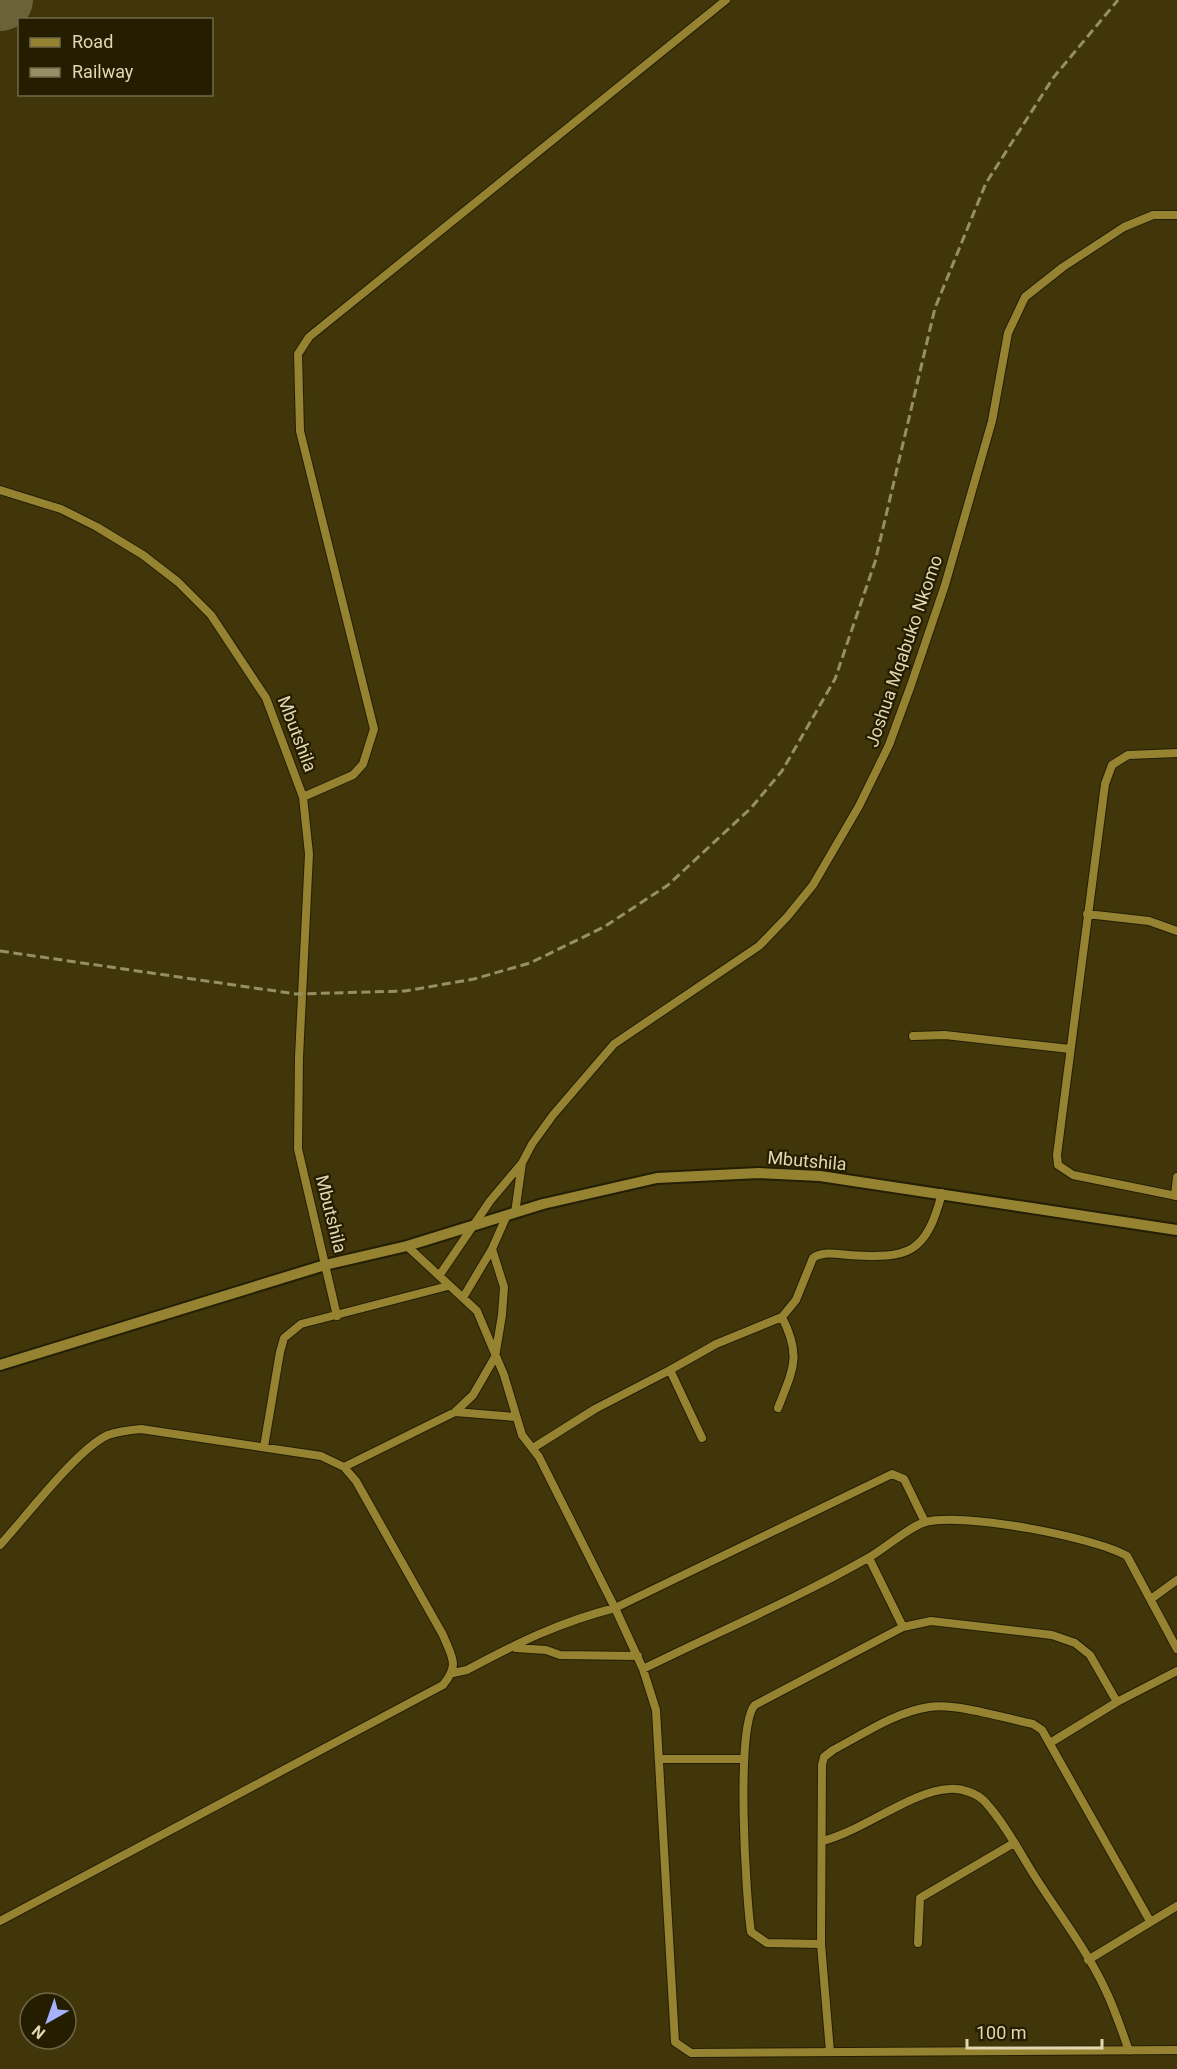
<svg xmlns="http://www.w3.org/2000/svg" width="1177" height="2069" font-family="Roboto,sans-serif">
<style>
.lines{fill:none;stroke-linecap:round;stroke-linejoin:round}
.runway{stroke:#6c6237;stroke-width:60}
.street-casing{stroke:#241e04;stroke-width:10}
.secondary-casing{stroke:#241e04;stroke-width:14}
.street{stroke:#958331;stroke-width:8}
.secondary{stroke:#958331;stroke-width:10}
.rail{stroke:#978e65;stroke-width:3;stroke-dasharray:9 4.5;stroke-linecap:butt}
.labels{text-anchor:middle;stroke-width:4.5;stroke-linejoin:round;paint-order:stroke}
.street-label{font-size:18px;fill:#e1d8b2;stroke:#251d00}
</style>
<rect width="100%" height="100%" fill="#403609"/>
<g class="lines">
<path class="runway" d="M0 1 3 0"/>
<g class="street-casing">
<path id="street" d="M0 490 61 509 97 527 143 555 178 582 211 615 266 698 303 797 309 854 299 1057 298 1149 337 1316
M1177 753 1128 755 1112 765 1105 784 1057 1155 1058 1165 1073 1175 1177 1196
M303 797 353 775 363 764 374 729 300 431 298 354 309 337 726 0
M1087 914 1149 921 1177 931
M913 1036 945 1035 1070 1049
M1175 1196 1177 1177
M515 1213 522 1163
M407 1246 477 1311 504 1375 522 1435 539 1457 615 1608 643 1669 656 1710 675 2042 691 2053 1177 2050
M439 1276 490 1201 522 1163 532 1144 553 1115 614 1044 759 946 787 917 813 885 859 806 889 745 911 685 945 585 992 421 1008 333 1025 297 1063 267 1124 227 1153 215H1177
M464 1296 492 1249
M782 1317 796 1300 813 1258C823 1251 837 1254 849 1255 909 1259 926 1254 942 1193
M670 1370 716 1344 782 1317C802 1357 793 1369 778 1408
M455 1412 515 1417
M264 1447 280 1352 284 1338 301 1324 448 1286
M533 1448 595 1409 670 1370 702 1438
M344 1467 455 1412 473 1395 495 1357 502 1315 504 1287 492 1249 507 1215
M0 1545C25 1518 78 1448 108 1435 119 1431 130 1430 141 1429L321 1456 344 1467 356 1481 443 1635C452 1658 460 1664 443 1685L0 1921
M869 1558 903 1627
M1151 1599 1177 1580
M516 1648 546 1650 560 1655 638 1656
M643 1669C718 1632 796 1599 868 1558 885 1549 909 1526 926 1522 963 1512 1094 1537 1127 1556L1177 1649
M453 1673 467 1670C517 1643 560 1622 615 1608L892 1474 904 1479 925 1522
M1050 1743 1117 1702 1177 1671
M660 1759H744
M823 1841C862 1831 914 1790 949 1789 961 1788 978 1793 986 1803 1005 1824 1019 1851 1034 1875 1058 1913 1087 1950 1106 1991 1115 2010 1122 2031 1129 2051
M918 1943 920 1898 1014 1843
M821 1944 767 1943 751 1932C746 1899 735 1724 755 1705L903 1627 931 1621 1052 1635 1075 1643 1090 1655 1117 1702
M1088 1960 1177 1906
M830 2052 821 1944 822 1765 824 1757 833 1750C862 1735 895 1712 929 1707 958 1703 1003 1718 1033 1724L1042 1730 1150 1921"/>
</g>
<g class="secondary-casing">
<path id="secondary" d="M0 1365 325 1265 407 1246 543 1204 657 1178 759 1173 820 1176 1177 1230"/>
</g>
<use href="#street" class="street"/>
<use href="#secondary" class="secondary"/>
<path class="rail" d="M0 951 296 994 405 991 474 979 530 963 604 927 668 885 751 808 782 771 835 679 875 562 935 308 986 183 1053 78 1118 0"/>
</g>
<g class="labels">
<g class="street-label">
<text transform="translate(904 651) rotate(-71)" y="6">Joshua Mqabuko Nkomo</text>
<text transform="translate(297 734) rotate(69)" y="6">Mbutshila</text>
<text transform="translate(807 1161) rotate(5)" y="6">Mbutshila</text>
<text transform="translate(331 1214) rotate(76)" y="6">Mbutshila</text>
</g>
</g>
<rect x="18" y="18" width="195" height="78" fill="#251d00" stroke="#706847" stroke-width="1.5"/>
<rect x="30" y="38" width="30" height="9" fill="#958331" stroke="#706847" stroke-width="1.5"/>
<text x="72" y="48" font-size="18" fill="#e1d8b2">Road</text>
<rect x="30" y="68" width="30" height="9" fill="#978e65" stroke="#706847" stroke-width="1.5"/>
<text x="72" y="78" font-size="18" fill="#e1d8b2">Railway</text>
<g transform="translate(48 2021) rotate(220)"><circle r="28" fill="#251d00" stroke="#706847" stroke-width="1.5"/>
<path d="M0-4.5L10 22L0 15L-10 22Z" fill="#a5b1fc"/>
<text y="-9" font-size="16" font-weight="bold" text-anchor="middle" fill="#e1d8b2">N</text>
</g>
<path d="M967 2039v9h135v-9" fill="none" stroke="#e1d8b2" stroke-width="3"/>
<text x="976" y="2039" font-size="18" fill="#e1d8b2" stroke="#251d00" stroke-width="4.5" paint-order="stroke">100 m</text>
</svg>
